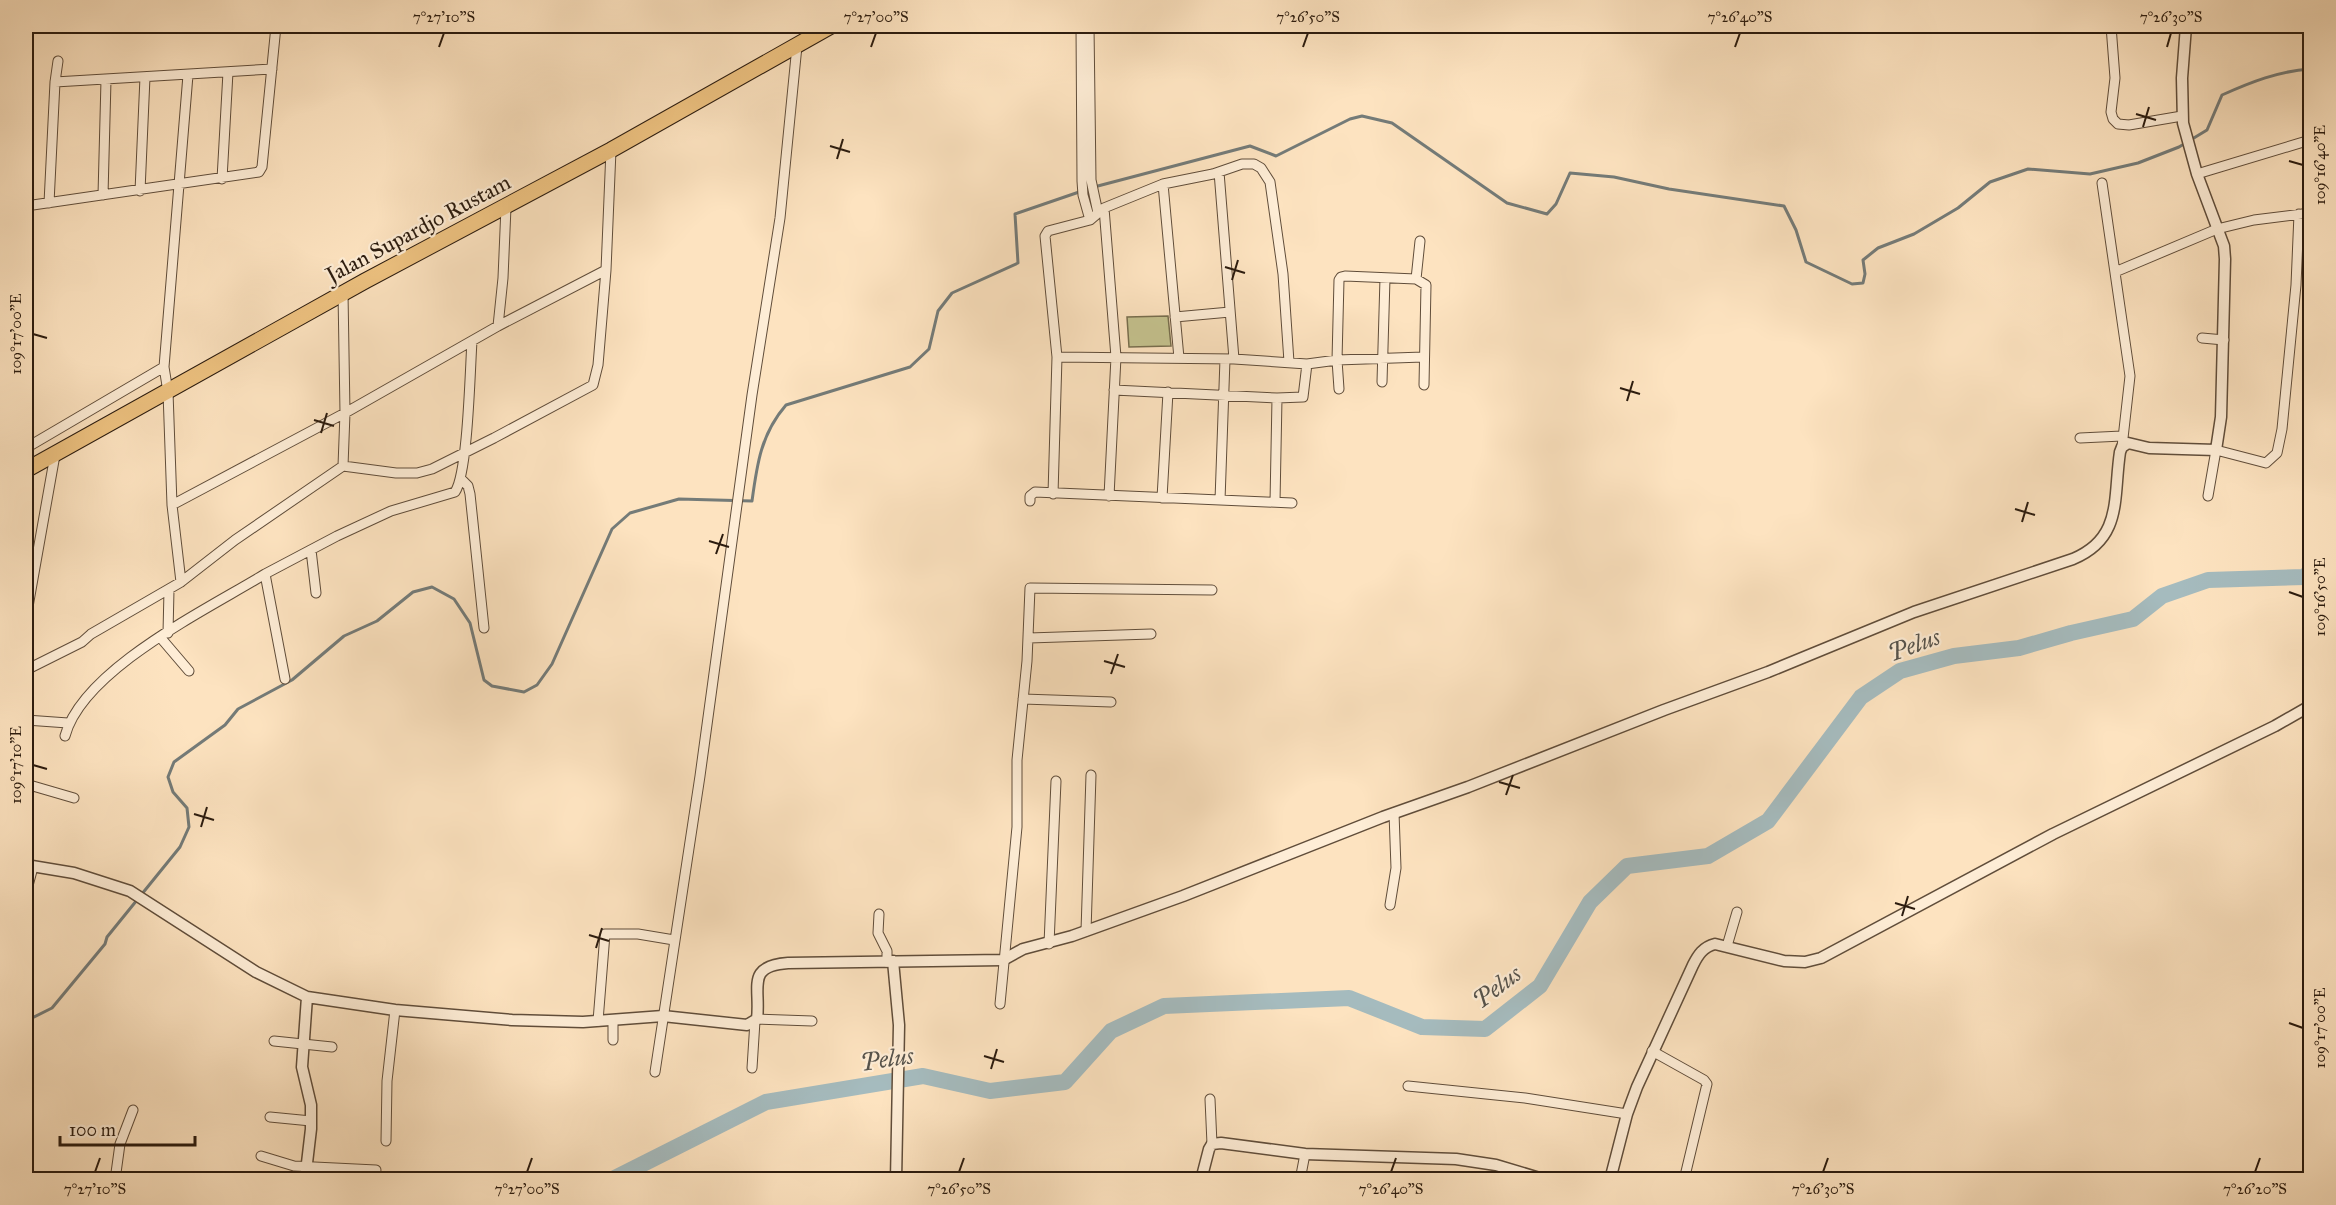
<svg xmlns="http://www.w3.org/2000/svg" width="2336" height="1205" font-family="'IM FELL Great Primer',serif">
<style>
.green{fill:#c4c28e;stroke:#786e4e;stroke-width:1.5}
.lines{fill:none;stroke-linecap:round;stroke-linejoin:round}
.stream{stroke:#747b78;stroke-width:3}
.river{stroke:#a5bbbe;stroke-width:16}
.minor-casing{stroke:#604d3a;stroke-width:11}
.tertiary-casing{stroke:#604d3a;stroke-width:13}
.trunk-casing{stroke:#2b1b0e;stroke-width:17}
.minor{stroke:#feedd6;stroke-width:9}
.tertiary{stroke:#feedd6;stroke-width:10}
.trunk{stroke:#eec280;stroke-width:15}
.ticks{fill:none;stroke:#2b1b0e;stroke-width:2}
.labels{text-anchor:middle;stroke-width:4.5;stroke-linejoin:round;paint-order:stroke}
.street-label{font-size:22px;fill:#2b1b0e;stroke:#feedd6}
.water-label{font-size:24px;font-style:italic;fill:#56534c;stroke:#feedd6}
.neatline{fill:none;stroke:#2b1b0e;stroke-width:2}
.ticks-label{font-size:15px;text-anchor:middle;fill:#2b1b0e}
</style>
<rect width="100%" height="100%" fill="#fde3c0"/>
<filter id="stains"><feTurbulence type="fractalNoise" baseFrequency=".00333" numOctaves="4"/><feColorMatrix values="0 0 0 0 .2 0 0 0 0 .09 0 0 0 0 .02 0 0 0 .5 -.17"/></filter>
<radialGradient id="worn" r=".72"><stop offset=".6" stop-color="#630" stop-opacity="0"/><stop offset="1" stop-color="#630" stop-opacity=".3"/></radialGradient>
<path class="green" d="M1168 316 1171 346 1129 347 1127 317Z"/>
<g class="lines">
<path class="stream" d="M1094 187 1250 146 1276 156 1350 119 1362 116 1392 123 1507 203 1547 214 1556 204 1570 173 1614 177 1669 189 1784 206 1796 230 1806 262 1852 284 1863 283 1865 274 1863 260 1878 248 1914 234 1958 208 1990 182 2028 169 2090 174 2138 163 2179 147 2207 130 2222 95C2251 82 2279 71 2310 69
M26 1021 52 1008 105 944 107 937 180 847 189 827 187 808 173 792 168 777 174 762 225 725 238 709 292 680 344 636 377 621 413 592 432 587 454 599 470 623 484 680 492 686 524 692 537 685 552 664 612 529 630 513 679 499 752 501C757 464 761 434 786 405L910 367 929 349 938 311 952 293 1018 263 1015 214 1082 191"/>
<path class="river" d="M611 1180 766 1102 923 1076 990 1091 1065 1082 1111 1031 1164 1006 1349 998 1422 1027 1485 1029 1540 986 1590 902 1627 866 1708 856 1768 821 1861 697 1900 671 1954 656 2019 648 2071 633 2133 619 2162 596 2208 580 2304 577 2310 572"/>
<g class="minor-casing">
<path id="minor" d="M1081 26 1082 181 1083 195 1090 220
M1089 26 1091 180 1098 213
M2111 26 2115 78 2111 112 2113 119 2118 124 2129 125 2182 116
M55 82 58 61
M1219 172 1234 359
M2197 174 2310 140
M222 179 228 72
M2102 183 2130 376 2122 447
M1163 184 1179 358
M140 191 145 77
M103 195 106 80
M49 203 55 82 272 69
M26 206 259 172 262 167 276 26
M1104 208 1116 357 1109 496
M2115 272 2217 229 2254 220 2310 213
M1416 279 1420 241
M1175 317 1230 312
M498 326 606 270 611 150
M2202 338 2224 340
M1057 357 1234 359 1307 364 1303 397 1277 398 1275 502
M1307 364 1337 360 1423 357
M1382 382 1385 278
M1339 389 1337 360 1339 280 1341 277 1345 276 1416 279 1426 285 1424 385
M1114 390 1277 398
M2080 438 2122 436
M26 448 164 367
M343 466 345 413 343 293
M461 479 468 486 470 494 484 628
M1053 494 1057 357 1045 236 1048 231 1090 220 1104 208 1163 184 1213 174 1242 164H1254L1261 168 1270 182 1283 274 1289 362
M2208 496 2216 450 2266 463 2277 453 2282 429 2296 285 2299 214
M1162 498 1168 392
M1220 500 1225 359
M1030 501V496L1035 492 1292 503
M172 505 345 413 498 326 503 278 506 207
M311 550 316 593
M181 582 172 505 168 392 164 367 188 75
M26 618 55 455
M168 633 169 590
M160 637 189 671
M1029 638 1151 634
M26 670 82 642 91 634 181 582 235 540 343 466 396 473H417L432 469 494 438 593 385 598 365 606 270
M285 679 265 574 337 536 391 511 455 492C468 473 470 370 472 341
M1023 699 1111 702
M26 720 68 723
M65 736C83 669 208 609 265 574
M26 784 74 798
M26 893 33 867
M1390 905 1396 868 1394 813
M879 914 878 933 887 951V962
M1086 931 1091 775
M1049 944 1056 781
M1727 946 1737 912
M1000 1004 1017 827V760L1027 661 1030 588 1212 590
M757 1019 812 1021
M598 1021 605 934H638L674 940
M613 1040V1020
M274 1041 332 1047
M1652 1051 1704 1080 1707 1084 1684 1180
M752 1068 755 1021
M655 1072 700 776 752 395 780 218 797 46
M1408 1086 1525 1098 1627 1114
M1210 1099 1212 1144
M270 1117 311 1121
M386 1141 387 1081 395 1010
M261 1156 294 1166 376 1170
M115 1180 120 1144 133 1110
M1300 1180 1305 1154"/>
</g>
<g class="tertiary-casing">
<path id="tertiary" d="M26 865 74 873 130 891 256 972 307 997 395 1010 512 1020 583 1022 663 1016 747 1025 757 1019C761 988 745 966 788 963L1003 960 1023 949 1072 936 1183 896 1383 817 1468 787 1664 710 1768 672 1914 612 2073 559C2123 538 2113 498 2120 452L2122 447 2128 443 2149 448 2216 450 2221 417 2225 259 2224 246 2197 174 2183 123 2182 78 2186 26
M893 961 899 1025 896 1180
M305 1180 311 1129V1105L302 1067 307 997
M1201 1180 1209 1149 1212 1144 1221 1143 1305 1154 1456 1159 1496 1165 1546 1180
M1610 1180 1627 1114 1637 1087 1693 965C1698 955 1703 947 1715 944L1784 961 1805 962 1821 958 2053 834 2275 726 2310 706"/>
</g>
<g class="trunk-casing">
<path id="trunk" d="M26 470 365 281 611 150 831 26"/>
</g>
<use href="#minor" class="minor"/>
<use href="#tertiary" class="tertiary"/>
<use href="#trunk" class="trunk"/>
</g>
<path class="ticks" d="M439 47 444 33M871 47 876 33M1303 47 1308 33M1735 47 1740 33M2167 47 2171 33M2136 114 2156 120M2143 127 2149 107M830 146 850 152M837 159 843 139M2289 161 2303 165M1225 267 1245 273M1232 280 1238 260M33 334 47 338M1620 388 1640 394M1627 401 1633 381M314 420 334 426M321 433 327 413M2015 509 2035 515M2022 522 2028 502M709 541 729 547M716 554 723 534M2289 592 2303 597M1104 661 1125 667M1111 674 1118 654M33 765 47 769M1499 782 1520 788M1506 795 1513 775M194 814 214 820M201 827 207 807M1895 903 1915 909M1902 916 1908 896M589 935 609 941M596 948 602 928M2289 1023 2303 1028M984 1056 1004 1062M991 1069 997 1049M95 1172 100 1158M527 1172 532 1158M959 1172 964 1158M1391 1172 1396 1158M1823 1172 1828 1158M2255 1172 2260 1158"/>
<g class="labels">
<g class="street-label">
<text transform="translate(418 228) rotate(-28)" y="8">Jalan Supardjo Rustam</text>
</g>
<g class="water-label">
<text transform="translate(1914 645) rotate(-20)" y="8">Pelus</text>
<text transform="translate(1497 987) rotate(-37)" y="8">Pelus</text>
<text transform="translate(887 1059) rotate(-8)" y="8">Pelus</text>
</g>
</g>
<rect width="2336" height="1205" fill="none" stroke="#fde3c0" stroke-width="66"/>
<path d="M60 1136v9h135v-9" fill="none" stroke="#2b1b0e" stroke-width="3"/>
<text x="69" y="1136" font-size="18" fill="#2b1b0e" stroke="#feedd6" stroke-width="4.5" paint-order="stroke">100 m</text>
<rect x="33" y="33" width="2270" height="1139" class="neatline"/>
<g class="ticks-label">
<text x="444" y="22">7°27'10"S</text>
<text x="876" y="22">7°27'00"S</text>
<text x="1308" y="22">7°26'50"S</text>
<text x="1740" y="22">7°26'40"S</text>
<text x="2171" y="22">7°26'30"S</text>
<text transform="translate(2320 165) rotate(-90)" y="5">109°16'40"E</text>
<text transform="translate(16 334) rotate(-90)" y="5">109°17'00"E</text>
<text transform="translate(2320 597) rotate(-90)" y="5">109°16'50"E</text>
<text transform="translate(16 765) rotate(-90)" y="5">109°17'10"E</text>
<text transform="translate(2320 1028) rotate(-90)" y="5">109°17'00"E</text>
<text x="95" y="1194">7°27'10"S</text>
<text x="527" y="1194">7°27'00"S</text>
<text x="959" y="1194">7°26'50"S</text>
<text x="1391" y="1194">7°26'40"S</text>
<text x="1823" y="1194">7°26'30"S</text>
<text x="2255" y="1194">7°26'20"S</text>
</g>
<rect width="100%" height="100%" filter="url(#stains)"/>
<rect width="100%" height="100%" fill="url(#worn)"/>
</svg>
